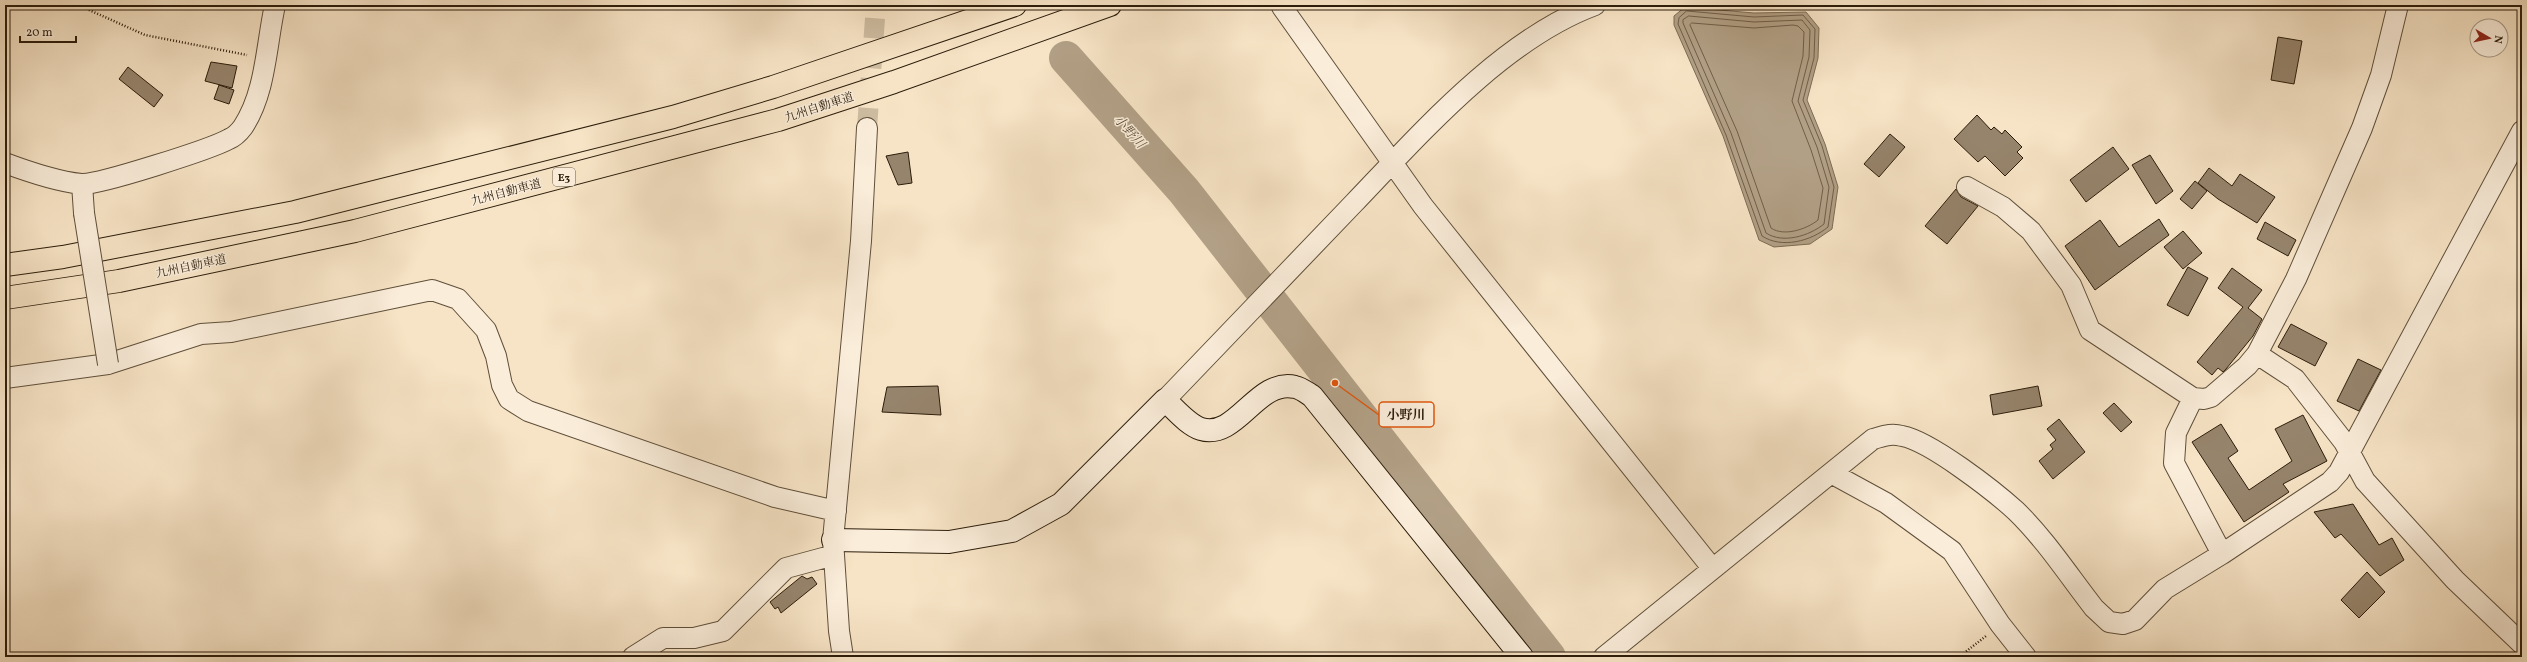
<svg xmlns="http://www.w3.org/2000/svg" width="2527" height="662" font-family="Vollkorn,'Noto Serif JP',serif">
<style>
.water{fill:#b2a086;stroke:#7c6c55}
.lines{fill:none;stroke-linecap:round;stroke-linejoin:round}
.shore{stroke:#6f5e48;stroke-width:1}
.river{stroke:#b2a086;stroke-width:34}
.building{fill:#96846c;stroke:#2c1d0b}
.street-tunnel{stroke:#cebca1;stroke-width:20;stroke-dasharray:20 10;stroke-linecap:butt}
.street-casing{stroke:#5f4f3a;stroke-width:22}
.secondary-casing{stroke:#2c1d0b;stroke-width:24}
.highway-casing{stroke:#2c1d0b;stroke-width:24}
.path{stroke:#2c1d0b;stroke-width:2.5;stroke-dasharray:1 2;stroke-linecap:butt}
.street{stroke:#faedda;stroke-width:20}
.secondary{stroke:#faedda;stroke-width:22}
.highway{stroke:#f7e4c6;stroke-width:22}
.street-bridge-casing{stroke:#5f4f3a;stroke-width:22;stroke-linecap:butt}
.street-bridge{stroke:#faedda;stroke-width:20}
.labels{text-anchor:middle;stroke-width:3;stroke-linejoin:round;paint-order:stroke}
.shield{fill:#faedda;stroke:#6a5b49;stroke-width:1}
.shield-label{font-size:11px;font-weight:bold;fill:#2c1d0b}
.street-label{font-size:12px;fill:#2c1d0b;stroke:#faedda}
.water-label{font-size:13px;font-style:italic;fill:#62513c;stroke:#faedda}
.leader{fill:none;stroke:#df560c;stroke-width:1.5}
.callout-dot{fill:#df560c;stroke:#faedda;stroke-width:1.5}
.callout{fill:#faedda;stroke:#df560c;stroke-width:1.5}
.callout-label{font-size:13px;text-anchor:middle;font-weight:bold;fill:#2c1d0b}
</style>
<rect width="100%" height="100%" fill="#f7e4c6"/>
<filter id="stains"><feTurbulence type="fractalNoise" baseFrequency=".005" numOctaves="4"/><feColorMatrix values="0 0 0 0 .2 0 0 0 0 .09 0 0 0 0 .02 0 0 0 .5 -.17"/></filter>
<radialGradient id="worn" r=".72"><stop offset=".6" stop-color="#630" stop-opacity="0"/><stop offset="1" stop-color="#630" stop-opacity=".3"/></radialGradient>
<path class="water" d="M1685 7 1754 13 1806 12 1819 28 1818 58 1807 100 1825 144 1838 187 1832 229 1810 244 1774 247 1759 240 1723 136 1674 25V16Z"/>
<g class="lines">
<path class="shore" d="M1687 11 1754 17 1803 15 1815 29 1814 58 1803 100 1822 146 1834 187 1828 227C1811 241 1782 249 1762 236L1726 135 1678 24 1679 18Z
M1689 16 1754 22 1802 20 1810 30 1809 57 1798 101 1817 147 1829 187 1824 224C1809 236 1783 244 1766 233L1731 133 1683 23V20Z
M1692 23 1754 28 1793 25 1798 26 1804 32 1803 56 1792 101 1811 150 1823 188 1818 220C1807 229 1784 237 1771 228L1737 131 1690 25Z"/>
<path class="river" d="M1066 58 1184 191 1549 657"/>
</g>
<path class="building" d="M2278 37 2302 41 2294 84 2271 80Z
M211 62 237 66 232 88 205 81Z
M128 67 163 95 154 107 119 79Z
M219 85 234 90 229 104 214 99Z
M1977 115 1991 130 1994 127 2002 134 2005 130 2022 147 2017 152 2023 158 2005 176 1985 156 1978 162 1954 139Z
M1890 134 1905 147 1879 177 1864 164Z
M2113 147 2129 169 2086 202 2070 180Z
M908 152 912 183 898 185 886 156Z
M2150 155 2173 191 2156 204 2132 165Z
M2209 168 2232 186 2240 174 2275 197 2257 223 2218 199 2198 183Z
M2195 181 2207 191 2192 209 2180 199Z
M1956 189 1961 197 1978 206 1947 244 1925 226Z
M2159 219 2169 235 2095 290 2065 246 2100 220 2119 247Z
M2265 222 2296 240 2288 256 2257 239Z
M2183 231 2202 253 2183 269 2164 247Z
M2188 267 2208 278 2188 316 2167 305Z
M2232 268 2262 290 2248 308 2262 319 2253 336 2226 369 2223 372 2218 368 2212 375 2197 362 2243 307 2218 288Z
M2291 324 2327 343 2315 366 2278 347Z
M2358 359 2381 370 2359 411 2337 401Z
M938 386 941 415 882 412 887 387Z
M2038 386 2042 406 1993 415 1990 395Z
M2114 403 2132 422 2121 432 2103 413Z
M2303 415 2327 461 2283 484 2289 492 2244 522 2192 442 2221 424 2238 451 2228 458 2249 490 2292 461 2275 429Z
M2059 419 2085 452 2053 479 2039 461 2053 449 2050 445 2056 440 2047 429Z
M2353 504 2379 545 2392 538 2404 560 2380 576 2341 534 2335 538 2314 512Z
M2367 572 2385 592 2359 618 2341 600Z
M802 576 807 579 812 577 817 584 781 613 778 607 775 609 770 602Z"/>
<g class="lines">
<path class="street-tunnel" d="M867 128 876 5"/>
<g class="street-casing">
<path id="street" d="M2398 5 2381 75 2362 128 2296 279 2257 354 2295 379 2344 442 2365 481 2455 580 2522 644
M1282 7 1423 206 1712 568
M5 163C29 172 55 181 81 184 99 185 211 149 229 139 234 137 240 131 243 127 266 92 266 46 275 5
M82 184 84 213
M1967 187 2003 207 2031 231 2071 285 2090 330 2193 398 2204 399 2211 397 2247 366 2257 354
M5 378 108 364 201 334 231 332 432 290 458 299 486 330 496 356 502 385 509 399 528 411 775 497 836 511
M2193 398 2176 433 2174 463 2222 554
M1165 400C1228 334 1291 269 1354 203 1421 133 1503 39 1595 5
M1831 473 1886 503 1952 551 2000 624 2026 657
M633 657 663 638H694L723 631 786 568 834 555
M843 657 839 631 833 540 861 241 867 128
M1604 657 1873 439C1884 436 1891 433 1902 436 1930 441 1994 491 2016 511 2045 539 2069 576 2094 608L2109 622 2123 624 2135 620 2165 589 2222 554 2330 482 2339 472 2522 131"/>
</g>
<g class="secondary-casing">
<path id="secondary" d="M833 540 949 542 1012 531 1061 504 1165 400C1175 409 1188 425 1201 429 1237 440 1257 378 1295 387 1301 388 1307 393 1312 396L1522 657"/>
</g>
<g class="highway-casing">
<path id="highway" d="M5 265 63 257 295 212 673 117 773 87 1015 5
M5 298 119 281 355 231 778 120 894 82 1110 5"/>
</g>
<path class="path" d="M78 5 145 35 247 55
M1959 657 1986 636"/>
<use href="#street" class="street"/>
<use href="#secondary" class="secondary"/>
<use href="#highway" class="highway"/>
<g class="street-bridge-casing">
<path id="street-bridge" d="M84 213 108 364"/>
</g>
<use href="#street-bridge" class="street-bridge"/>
</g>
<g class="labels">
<rect class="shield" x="553" y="168" width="22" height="18" rx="3"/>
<g class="shield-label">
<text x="564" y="181">E3</text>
</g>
<g class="street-label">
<text transform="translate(819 107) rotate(-18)" y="4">九州自動車道</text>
<text transform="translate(506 192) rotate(-15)" y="4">九州自動車道</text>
<text transform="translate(191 266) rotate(-12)" y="4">九州自動車道</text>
</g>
<g class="water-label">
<text transform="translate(1130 131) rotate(48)" y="5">小野川</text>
</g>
</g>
<path class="leader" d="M1335 383L1379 415"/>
<circle class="callout-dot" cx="1335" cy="383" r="4"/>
<rect class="callout" x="1379" y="402" width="55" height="25" rx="4"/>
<g class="callout-label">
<text x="1406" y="419">小野川</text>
</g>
<rect width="2527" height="662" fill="none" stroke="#f7e4c6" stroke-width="20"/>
<rect x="6" y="6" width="2515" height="650" fill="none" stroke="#2c1d0b" stroke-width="2"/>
<rect x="10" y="10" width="2507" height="642" fill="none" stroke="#2c1d0b"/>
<g transform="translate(2489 38) rotate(99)"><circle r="19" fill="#faedda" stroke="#a89a87"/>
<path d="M0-3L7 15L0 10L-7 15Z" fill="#8f2418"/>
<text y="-6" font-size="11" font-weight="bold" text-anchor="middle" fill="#2c1d0b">N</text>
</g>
<path d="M20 36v6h56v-6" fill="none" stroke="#2c1d0b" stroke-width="2"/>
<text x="26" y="36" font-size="12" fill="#2c1d0b" stroke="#faedda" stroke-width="3" paint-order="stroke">20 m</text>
<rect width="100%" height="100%" filter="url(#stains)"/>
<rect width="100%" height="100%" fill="url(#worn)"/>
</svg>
